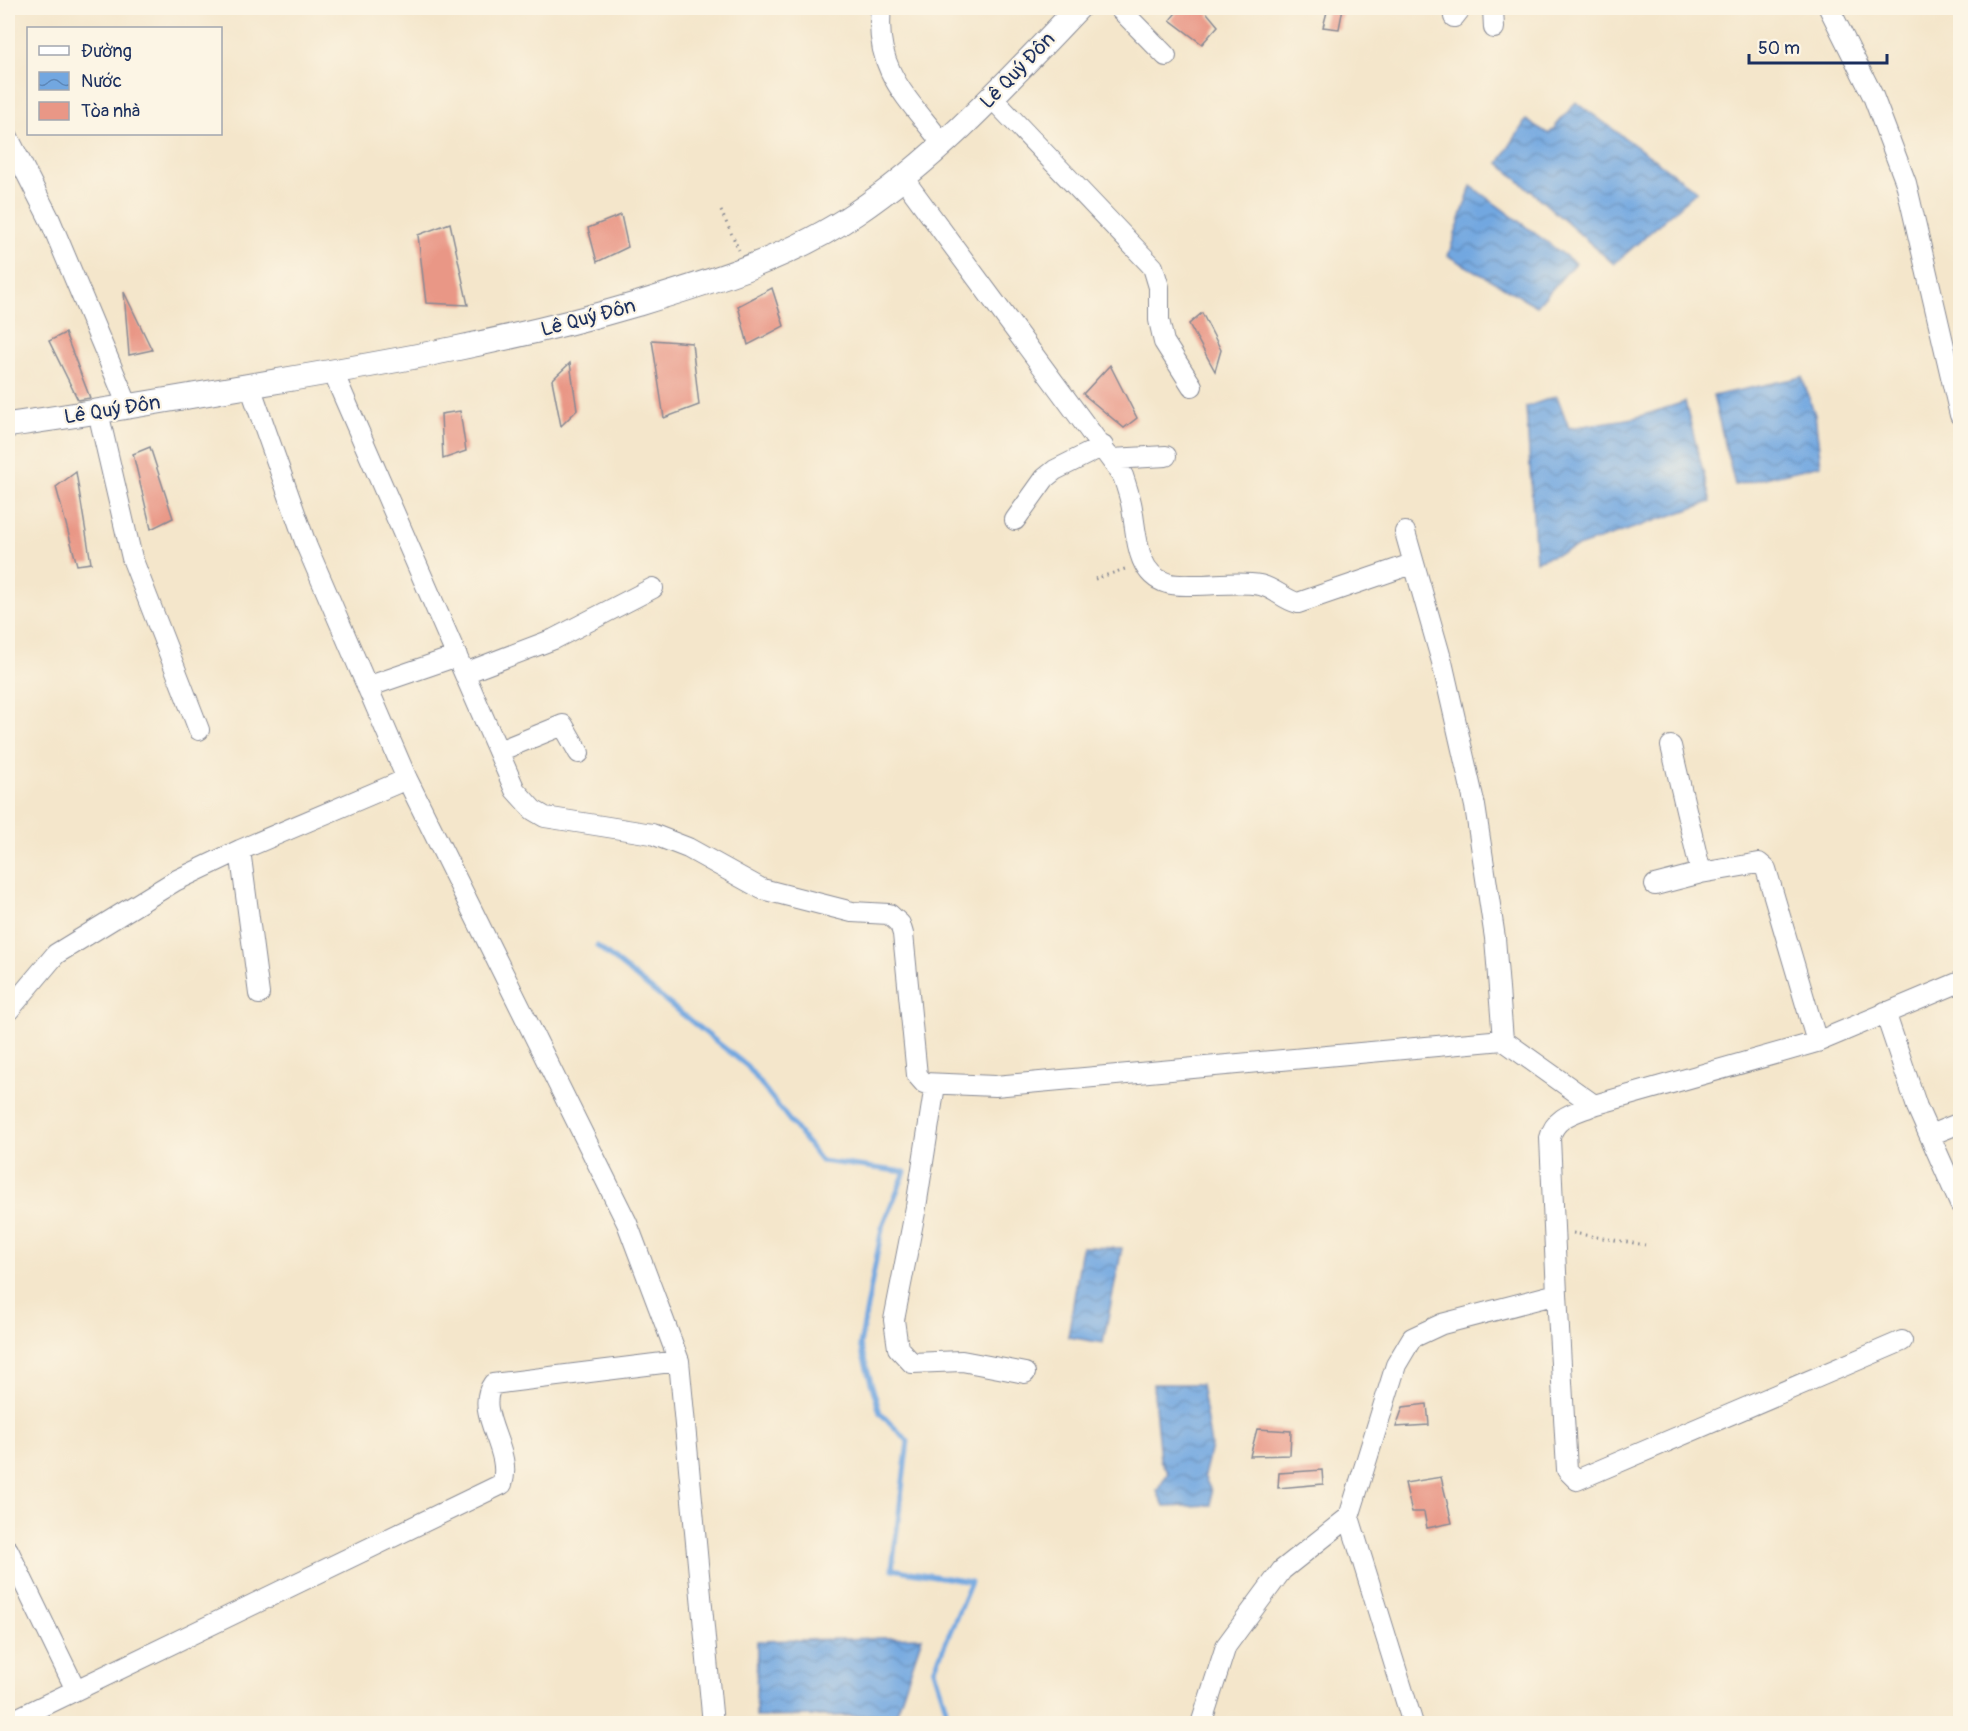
<svg xmlns="http://www.w3.org/2000/svg" width="1968" height="1731" font-family="Pangolin,sans-serif">
<style>
.water{fill:url(#water-waves);stroke:#466b9f;stroke-width:1.5}
.lines{fill:none;stroke-linecap:round;stroke-linejoin:round}
.stream{stroke:#72a7e0;stroke-width:5}
.building{fill:#e99786}
.minor-casing{stroke:#888a94;stroke-width:22}
.major-casing{stroke:#888a94;stroke-width:26}
.path{stroke:#888a94;stroke-width:3;stroke-dasharray:1.5 4.5;stroke-linecap:butt}
.minor{stroke:#fff;stroke-width:20}
.major{stroke:#fff;stroke-width:24}
.labels{text-anchor:middle;stroke-width:4.5;stroke-linejoin:round;paint-order:stroke}
.street-label{font-size:20px;fill:#1b2f5e;stroke:#fcf5e5}
</style>
<defs>
<pattern id="water-waves" width="16" height="10" patternUnits="userSpaceOnUse" patternTransform="scale(1.5)"><rect width="16" height="10" fill="#72a7e0"/><path d="M0 5q4-4 8 0t8 0" fill="none" stroke="#5d88b9"/></pattern>
</defs>
<rect width="100%" height="100%" fill="#fcf5e5"/>
<filter id="ink" filterUnits="userSpaceOnUse"><feTurbulence type="fractalNoise" baseFrequency=".0167" numOctaves="2"/><feDisplacementMap in="SourceGraphic" scale="12" xChannelSelector="R" yChannelSelector="G"/><feConvolveMatrix kernelMatrix="1 2 1 2 8 2 1 2 1" color-interpolation-filters="sRGB"/></filter>
<filter id="wash" filterUnits="userSpaceOnUse"><feTurbulence type="fractalNoise" baseFrequency=".008" numOctaves="4" result="noise"/><feDisplacementMap in="SourceGraphic" scale="24" xChannelSelector="R" yChannelSelector="G"/><feGaussianBlur stdDeviation="1.35" result="paint"/><feColorMatrix in="noise" values="0 0 0 0 0 0 0 0 0 0 0 0 0 0 0 0 0 1.4 0 .05"/><feComposite in="paint" operator="in"/></filter>
<g filter="url(#wash)">
<rect width="100%" height="100%" fill="#f4e6cb"/>
<path class="water" d="M1576 102 1697 191 1614 264 1499 163 1526 120 1549 134Z
M1471 186 1575 263 1537 306 1448 256Z
M1802 377 1815 415 1821 465 1735 485 1713 396Z
M1557 396 1569 428 1634 418 1685 402 1711 502 1536 561 1526 407Z
M1082 1247 1122 1248 1103 1343 1068 1337Z
M1153 1384H1201L1211 1446 1204 1476 1211 1491V1505L1164 1507 1157 1491 1168 1473 1160 1460Z
M922 1637 896 1715 756 1717 757 1641Z"/>
<g class="lines">
<path class="stream" d="M597 946 747 1066 821 1161 905 1172 882 1228 860 1345 880 1413 908 1441 892 1569 971 1582 934 1670 951 1724"/>
</g>
<g id="blocks">
<path class="building" d="M1180 8H1203L1218 26 1202 44 1170 20Z
M1328 8H1343L1339 29 1323 27Z
M621 215 628 247 597 262 588 228Z
M450 223 468 305 426 303 418 235Z
M772 288 784 326 748 345 738 306Z
M124 292 152 350 129 355Z
M1202 313 1221 350 1215 371 1189 324Z
M65 333 90 398 78 400 49 341Z
M652 340 692 343 699 405 664 418Z
M570 363 577 410 561 426 552 380Z
M1110 365 1137 418 1124 428 1083 394Z
M460 411 466 451 443 459 441 414Z
M150 447 173 518 151 529 133 454Z
M76 472 91 563 77 565 56 487Z
M1427 1404 1429 1425 1396 1427 1403 1407Z
M1257 1429 1291 1431 1290 1455 1250 1456Z
M1322 1470 1323 1484 1278 1488 1279 1473Z
M1441 1477 1452 1523 1427 1528 1424 1512H1412L1405 1483Z"/>
</g>
</g>
<g filter="url(#ink)">
<use href="#blocks" fill-opacity="0" stroke="#888a94" stroke-width="1.5"/>
<g class="lines">
<g class="minor-casing">
<path id="minor" d="M881 8C874 70 907 97 942 143
M1119 8 1166 56
M1493 8 1494 28
M1829 8 1873 96 1906 183 1960 415
M1454 17 1461 8
M992 98 1153 267 1159 287V320L1164 342 1192 386
M8 137 50 220 128 406
M903 178 1123 476C1126 485 1129 494 1131 503 1137 529 1134 574 1167 583 1175 586 1187 585 1195 585 1216 585 1240 581 1260 585 1275 588 1284 600 1298 603L1412 564
M333 372 515 790 533 810 545 817 652 834 688 848 762 889 852 912 889 914 900 924 903 934 917 1075 924 1083 995 1086 1503 1040 1594 1105
M250 386 307 547 407 779 627 1223 679 1361 713 1724
M98 412 132 558 199 730
M1112 459 1166 456
M1015 520 1045 478 1055 470 1103 446
M1405 532 1442 662 1475 806 1495 938 1503 1040
M465 673 554 639 653 588
M367 687 457 656
M1671 746 1701 873 1759 863 1766 869 1817 1042
M499 751 563 725 579 753
M1655 885 1701 873
M259 994 240 850 407 779
M9 1010 56 954 175 881 240 850
M1885 1012 1917 1107 1960 1204
M935 1085 916 1207 894 1320 898 1348 912 1363 962 1361 1025 1373
M1930 1135 1960 1123
M1557 1294 1567 1470 1577 1480 1902 1341
M1349 1517 1413 1724
M8 1550 76 1690
M8 1723 502 1484C514 1451 473 1412 493 1384L679 1361
M1201 1724 1226 1646 1282 1570 1349 1517 1396 1365 1412 1338 1442 1324 1557 1294 1550 1138C1555 1116 1575 1113 1594 1105L1817 1042 1960 982"/>
</g>
<g class="major-casing">
<path id="major" d="M8 425C94 413 180 398 266 383 391 362 515 340 637 304 713 281 790 258 856 213 939 157 1009 80 1078 8"/>
</g>
<path class="path" d="M721 211 739 250
M1095 579 1125 569
M1573 1233 1645 1245"/>
<use href="#minor" class="minor"/>
<use href="#major" class="major"/>
</g>
</g>
<g class="labels">
<g class="street-label">
<text transform="translate(1017 70) rotate(-46)" y="7">Lê Quý Đôn</text>
<text transform="translate(588 317) rotate(-15)" y="7">Lê Quý Đôn</text>
<text transform="translate(112 409) rotate(-9)" y="7">Lê Quý Đôn</text>
</g>
</g>
<rect width="1968" height="1731" fill="none" stroke="#fcf5e5" stroke-width="30"/>
<rect x="27" y="27" width="195" height="108" fill="#fcf5e5" stroke="#a2a6af" stroke-width="1.5"/>
<rect x="39" y="46" width="30" height="9" fill="#ffffff" stroke="#a2a6af" stroke-width="1.5"/>
<text x="81" y="57" font-size="18" fill="#1b2f5e">Đường</text>
<rect x="39" y="72" width="30" height="18" fill="url(#water-waves)" stroke="#a2a6af" stroke-width="1.5"/>
<text x="81" y="87" font-size="18" fill="#1b2f5e">Nước</text>
<rect x="39" y="102" width="30" height="18" fill="#e99786" stroke="#a2a6af" stroke-width="1.5"/>
<text x="81" y="117" font-size="18" fill="#1b2f5e">Tòa nhà</text>
<path d="M1749 54v9h138v-9" fill="none" stroke="#1b2f5e" stroke-width="3"/>
<text x="1758" y="54" font-size="18" fill="#1b2f5e" stroke="#fcf5e5" stroke-width="4.5" paint-order="stroke">50 m</text>
</svg>
